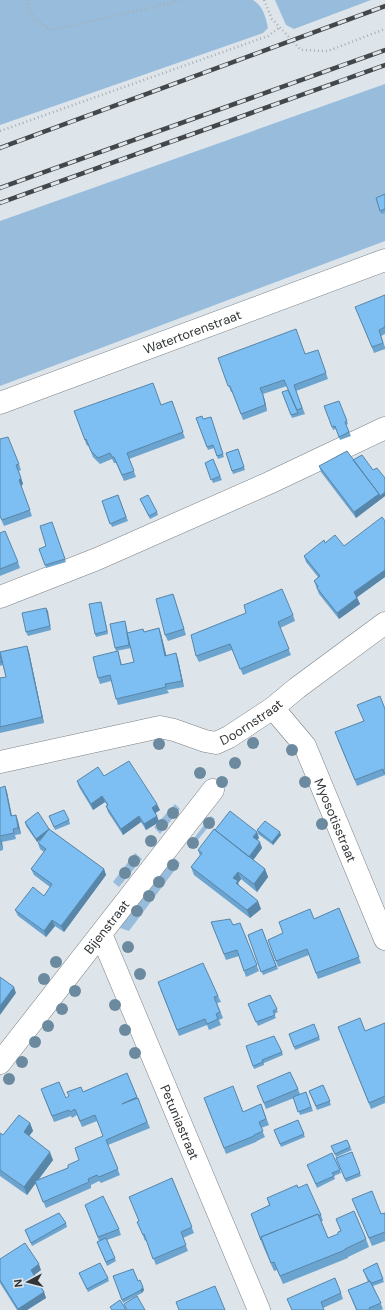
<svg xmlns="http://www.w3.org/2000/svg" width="385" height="1310" font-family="'DM Sans',sans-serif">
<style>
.green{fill:#98bddc}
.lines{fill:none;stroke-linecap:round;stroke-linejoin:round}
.minor-casing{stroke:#7b8186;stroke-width:23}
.path{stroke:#a8aeb3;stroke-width:2.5;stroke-dasharray:1 3;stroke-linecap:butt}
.minor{stroke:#fff;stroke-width:22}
.rail-casing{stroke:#44474a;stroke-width:4.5}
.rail{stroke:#dde4ea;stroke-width:3;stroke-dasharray:9;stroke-linecap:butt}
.tree{fill:#6b8a9f}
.wall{fill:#6ca4d0}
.shaded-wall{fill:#5886a9}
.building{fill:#7dbff2;stroke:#5886a9}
.labels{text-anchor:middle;stroke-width:4;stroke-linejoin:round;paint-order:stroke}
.street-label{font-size:13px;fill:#323537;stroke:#dde4ea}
</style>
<rect width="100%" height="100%" fill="#dde4ea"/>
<path class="green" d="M0 0H253C263 6 266 17 268 28L263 33 0 125Z
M275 0H371L294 29 286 25Z
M385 84V241L0 386V221Z
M175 804 180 809 160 834 154 827Z
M211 816 215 819 191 848 188 846Z
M135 853 142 859 119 887 113 882Z
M173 857 180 863 129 931 120 928 123 921Z"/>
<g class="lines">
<g class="minor-casing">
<g id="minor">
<path id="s1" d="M0 403 385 260"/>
<path d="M0 597 97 559 269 483 385 428"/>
<path id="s2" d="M273 708 305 746 385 939"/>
<path id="s3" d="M0 762 160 727 174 730 205 741 216 743 229 737 273 708 297 688 385 623"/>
<path id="s4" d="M101 934 259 1310"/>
<path id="s5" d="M0 1063 213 790"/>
</g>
</g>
<path class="path" d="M27 0 34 20 53 30 183 0
M264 0 272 19 301 50 328 51 385 29
M0 131 268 36 279 28"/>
<use href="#minor" class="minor"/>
<g class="rail-casing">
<path id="rail" d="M0 148 385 6
M0 188 385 50
M0 203 385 65"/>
</g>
<use href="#rail" class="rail"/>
</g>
<g class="tree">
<circle cx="253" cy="743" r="6"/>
<circle cx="159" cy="744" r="6"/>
<circle cx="292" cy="750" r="6"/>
<circle cx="235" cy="763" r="6"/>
<circle cx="200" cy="773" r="6"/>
<circle cx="222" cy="782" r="6"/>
<circle cx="305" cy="782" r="6"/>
<circle cx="173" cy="813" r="6"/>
<circle cx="209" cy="823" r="6"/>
<circle cx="322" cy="824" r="6"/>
<circle cx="162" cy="825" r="6"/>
<circle cx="151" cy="841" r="6"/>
<circle cx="193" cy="843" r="6"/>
<circle cx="134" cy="861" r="6"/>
<circle cx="173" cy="865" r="6"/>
<circle cx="125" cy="873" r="6"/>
<circle cx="159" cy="882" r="6"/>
<circle cx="149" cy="896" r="6"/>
<circle cx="137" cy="911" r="6"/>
<circle cx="128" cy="947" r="6"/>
<circle cx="56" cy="962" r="6"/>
<circle cx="140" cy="974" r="6"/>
<circle cx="44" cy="979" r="6"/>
<circle cx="75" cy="991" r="6"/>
<circle cx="115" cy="1005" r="6"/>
<circle cx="62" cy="1009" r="6"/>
<circle cx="48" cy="1026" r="6"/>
<circle cx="125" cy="1030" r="6"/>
<circle cx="35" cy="1042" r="6"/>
<circle cx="135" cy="1053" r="6"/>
<circle cx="22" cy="1062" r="6"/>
<circle cx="9" cy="1079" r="6"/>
</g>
<path class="wall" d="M385 194V213L381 214 376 198Z
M385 295V334L381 336 385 347V349L374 353 358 313Z
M318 350 328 379 296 391 305 414 292 418 282 392 293 401 287 386 263 394 265 401 267 411 243 420 232 392H231L218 358 305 354Z
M172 401 185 438 129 459 136 477 124 481 116 463H114L112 459 100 464 93 457 88 445 87 446 74 411 161 405Z
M339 401 348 424 346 425 351 436 340 440 336 429 333 430 324 406Z
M211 417 224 457 218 459 214 448 208 450 196 418 203 419Z
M0 439 19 464 21 470 19 471 23 484 21 486 32 516 4 526 0 517Z
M238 449 245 470 233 474 226 453Z
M213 459 222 480 213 483 205 463Z
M353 460 373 470 385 478V496L356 518 321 472 319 466Z
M118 495 128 521 112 527 102 501Z
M140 499 157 512 158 515 150 519Z
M385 521V577L357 597 360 604 339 619 319 594 314 581 318 577 306 562 304 556 325 543 344 546Z
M52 522 66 562 46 568 39 549 46 546Z
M0 533 18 562 20 568 0 576Z
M173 594 186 635 168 641 165 635Z
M101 602 108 634 96 637 95 634Z
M46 608 51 630 28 636 26 632Z
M293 615 295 621 280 628 291 655 243 675 232 650 199 662 196 656Z
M126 624 128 633 144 632 159 628 161 634 166 655 178 659 184 687 167 690 169 693 118 705 111 681 100 684 98 678 118 651 122 665 134 662 129 641 131 648 116 651 115 648Z
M27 646 29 652 44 723 0 733V678L6 677 3 665 0 666V652Z
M385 709V775L357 786 337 738 363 721Z
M104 776 160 810 155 813 157 816 159 822 146 830 141 822 123 835 108 812 106 806 107 805 105 802 93 810 79 787 77 781Z
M5 786 7 792 12 816 16 815 18 821 21 834 15 835 16 839 2 842 3 850 0 851V788Z
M49 816 69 820 70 824 55 830Z
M25 822 49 829 104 869 106 875 64 932 55 926 46 937 18 916 15 910 44 896 50 887 34 875 31 869 44 852 40 849 38 843 42 838 37 842 26 826Z
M215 830 259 838 257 840 262 848 253 860 265 869 268 877 257 892 241 879 238 883 239 886 261 909 250 918 194 875 191 867 200 856 198 850Z
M257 830 281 835 273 845 258 834Z
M339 908 361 963 318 979 309 955 278 967 268 940 314 919Z
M211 922 233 925 240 923 259 971 246 977 239 956 226 960Z
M262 929 278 969 263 975 248 935Z
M160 988 218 996 221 1002 217 1003 223 1018 219 1020 221 1025 209 1030 207 1025 179 1036Z
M270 995 278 1012 274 1014 276 1018 258 1026 248 1004Z
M385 1023V1103L371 1109 338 1027 365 1031Z
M289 1034 319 1037 320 1040 295 1050Z
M246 1046 282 1052 283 1055 264 1063V1065L254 1069Z
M127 1073 150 1128 108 1145 120 1175 101 1183 99 1181 91 1185V1188L46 1208 35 1183 27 1195 0 1176V1133L3 1135 30 1123 33 1131 29 1136 53 1160 38 1180 68 1168 79 1160 103 1136 97 1121 82 1127 77 1115 72 1118 71 1116 54 1122 43 1095 66 1098 83 1092Z
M323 1085 331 1105 317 1110 309 1091Z
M257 1086 298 1089 300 1094 306 1092 313 1111 300 1115 294 1098 266 1109Z
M204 1098 243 1112 261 1104 269 1125 261 1128 265 1137 257 1141 256 1142 226 1154Z
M298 1120 305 1137 281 1147 274 1130Z
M331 1146 350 1147 352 1150 336 1157Z
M352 1152 361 1176 346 1182 336 1158Z
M307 1165 340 1170 341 1173 334 1176 335 1179 317 1188Z
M172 1178 194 1233 183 1238 188 1251 156 1265 146 1240 145 1241 140 1228 139 1221Z
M298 1188 321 1215 323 1221H321L328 1238 366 1239 369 1247 348 1257V1258L283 1284 277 1270 274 1271 263 1246 251 1214 269 1205 267 1198Z
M352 1199 381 1214 385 1213V1241L372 1246Z
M85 1205 119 1229 121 1235 107 1240 116 1261 107 1266 97 1242 99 1241Z
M66 1223 67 1227 32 1246 25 1230Z
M0 1259 41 1270 34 1275 44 1292 46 1298 27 1310H17L0 1283Z
M377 1263 384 1282 373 1286 383 1309 381 1310H356L348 1290 368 1282 363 1270Z
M79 1273 108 1278 109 1281 88 1292Z
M113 1276 138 1281 144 1290 142 1293 123 1303Z
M341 1293 343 1299 323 1308 324 1310H292L287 1299Z"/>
<path class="shaded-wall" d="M263 395 265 401 267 411 265 405Z
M21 478 23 484 21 486 19 480Z
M385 492V496L356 518 354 512 379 494Z
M385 570V577L356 598 354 592Z
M357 598 360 604 339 619 337 613Z
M101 602 102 605 108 634 107 631Z
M46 608 48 611 51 630 50 626Z
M159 628 161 634 168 662 165 656Z
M27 646 29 652 44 723 42 717Z
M176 653 178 659 184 687 182 681Z
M5 786 7 792 13 822 11 816Z
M102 796 105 802 93 810 91 804Z
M157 804 160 810 154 814 152 808Z
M16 815 18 821 21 834 18 828Z
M139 816 141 822 123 835 121 829Z
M157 816 159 822 146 830 144 824Z
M49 829 50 832 37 842 36 839Z
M257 832 259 838 255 843 253 837Z
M280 832 281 835 273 845 272 842Z
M0 837 2 842 3 850 1 844Z
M260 842 262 848 251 863 249 857Z
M104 869 106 875 64 932 61 926Z
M265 869 268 877 257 892 254 884Z
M238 872 241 879 238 883 241 889 233 878Z
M258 901 261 909 250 918 247 910Z
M52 920 55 926 46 937 44 931Z
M14 987 16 993 0 1015V1006Z
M30 1123 33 1131 26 1140 24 1132Z
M50 1152 53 1160 27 1195 24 1187Z
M39 1264 41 1270 33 1276 31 1270Z
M143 1287 144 1290 142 1293 141 1290Z
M44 1292 46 1298 27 1310H18V1309Z"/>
<path class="building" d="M385 194V209L380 211 376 198Z
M385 295V327L379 330 383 343 372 347 355 307Z
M296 329 305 354 318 350 326 373 294 385 302 408 297 410 284 380 260 388 263 395 265 405 241 414 230 386H228L218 358Z
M153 383 161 405 172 401 183 432 127 453 134 471 122 475 114 457H112L110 453 98 458 91 451 86 439 85 440 74 411Z
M288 390 298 413 291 415 282 392Z
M339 401 347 421 345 422 349 432 339 437 335 426 332 427 324 406Z
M202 416 203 419 211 417 223 454 217 456 213 445 207 447 196 418Z
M8 437 19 464 16 465 21 478 19 480 30 510 2 520 0 516V439Z
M238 449 244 467 232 471 226 453Z
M347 451 379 494 354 512 319 466Z
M362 455 373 470 377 468 385 478V492L380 496 379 494 353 460Z
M213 459 220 476 211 480 205 463Z
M118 495 126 517 110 524 102 501Z
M148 495 157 512 149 516 140 499Z
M382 517 385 521V570L354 592 357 598 337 613 317 588 318 586 314 581 320 576 304 556 324 540 325 543 335 535 344 546Z
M52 522 65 559 45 565 39 549 46 546 40 526Z
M5 531 18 562 0 569V533Z
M282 589 293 615 278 622 289 649 240 669 230 644 196 656 191 635 246 613 244 605Z
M173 594 184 629 165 635 156 599Z
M101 602 107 631 95 634 89 604Z
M46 608 50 626 26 632 22 613Z
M125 621 129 645 115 648 110 624Z
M159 628 165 656 176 653 182 681 165 684 166 687 116 699 110 675 98 678 93 657 118 651 121 665 134 662 127 633 143 629 144 632Z
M27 646 42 717 0 727V678L6 677 0 652Z
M0 655 2 662H0Z
M380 696 385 709V773H384L383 769 355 780 335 732 364 721 357 705Z
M129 761 157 804 152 808 157 816 144 824 139 816 121 829 106 806 108 805 102 796 91 804 77 781 98 767 104 776Z
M5 786 11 816 16 815 18 828 13 829 14 833 0 836V788Z
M64 810 69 820 54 827 49 816Z
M230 811 257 832 253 837 260 842 249 857 215 830Z
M38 812 49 829 36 839 25 822Z
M265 821 280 832 272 842 257 830Z
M49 829 104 869 61 926 52 920 44 931 15 910 33 887 44 896 52 884 31 869 46 849 38 843Z
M214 829 265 869 254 884 238 872 233 878 238 881 236 883 258 901 247 910 191 867 202 853 198 850Z
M339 908 359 957 316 973 307 949 276 961 268 940 283 933 279 922 310 909 314 919Z
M230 919 233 925 240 923 257 965 244 971 237 950 224 954 211 922Z
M262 929 276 966 261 972 248 935Z
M203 963 218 996 214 997 220 1012 216 1014 218 1019 207 1024 205 1019 177 1030 158 982Z
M0 977 14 987 0 1006Z
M270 995 277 1009 273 1011 275 1015 256 1022 248 1004Z
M360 1018 365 1031 385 1023V1096L369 1103 338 1027Z
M314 1024 319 1037 294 1047 289 1034Z
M274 1036 282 1052 262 1060 263 1062 253 1066 246 1046Z
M290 1072 298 1089 264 1103 257 1086Z
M127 1073 137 1097 122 1104 138 1098 147 1122 106 1140 118 1169 99 1177 97 1175 88 1179 89 1182 43 1202 35 1181 68 1168V1165L79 1160 75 1148 103 1136 95 1115 80 1121 75 1109 70 1112 69 1110 52 1116 41 1089 59 1082 66 1098 69 1096 67 1092 81 1087 83 1092Z
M323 1085 330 1101 316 1106 309 1091Z
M233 1086 243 1112 261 1104 266 1119 259 1122 263 1131 254 1135V1136L224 1148 204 1098Z
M306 1092 311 1107 298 1112 293 1097Z
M19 1115 30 1123 24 1132 50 1152 24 1187 0 1170V1133L3 1135Z
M298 1120 304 1134 280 1144 274 1130Z
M347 1140 350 1147 335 1154 331 1146Z
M352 1152 360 1173 345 1179 336 1158Z
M332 1153 340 1170 332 1173 334 1176 316 1184 307 1165Z
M172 1178 192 1227 181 1232 186 1245 153 1259 144 1234 143 1235 137 1222 139 1221 129 1197Z
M307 1184 321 1215 319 1216 318 1214 261 1237V1240L251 1214 270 1205 267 1198 297 1185 298 1188Z
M372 1191 381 1214 385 1213V1232L369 1238 352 1199Z
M103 1196 119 1229 98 1237 85 1205Z
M354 1211 366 1239 345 1249V1250L280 1276 274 1262 271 1263 261 1237 318 1214 328 1238 338 1234V1232L341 1231 336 1219Z
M59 1213 66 1223 31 1243 25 1230Z
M106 1238 115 1258 106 1262 97 1242Z
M25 1243 39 1264 31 1270 44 1292 18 1309 0 1280V1259Z
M100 1263 108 1278 87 1289 79 1273Z
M377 1263 383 1279 372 1283 370 1281H369L363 1270Z
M133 1269 138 1281 140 1280 143 1287 141 1290 122 1300 113 1276Z
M335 1278 341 1293 321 1302 324 1310H292L287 1299Z
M370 1281 381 1303 369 1308 370 1310H357L348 1290Z
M215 1286 225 1310H179L176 1302Z
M137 1296 145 1310H127L124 1304Z
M120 1300 126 1310H112L110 1307Z"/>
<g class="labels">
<g class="street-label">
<text dy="5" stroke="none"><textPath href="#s1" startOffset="205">Watertorenstraat</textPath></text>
<text dy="5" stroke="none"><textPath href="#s3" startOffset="263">Doornstraat</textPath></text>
<text dy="5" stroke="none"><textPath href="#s2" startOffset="130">Myosotisstraat</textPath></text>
<text dy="5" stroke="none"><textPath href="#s5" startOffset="173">Bijenstraat</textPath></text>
<text dy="5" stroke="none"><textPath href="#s4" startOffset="204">Petuniastraat</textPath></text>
</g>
</g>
<g transform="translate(28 1282) rotate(263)" stroke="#dde4ea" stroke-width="3" paint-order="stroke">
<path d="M0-3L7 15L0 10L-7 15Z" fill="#323537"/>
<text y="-6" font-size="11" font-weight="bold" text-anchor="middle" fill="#323537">N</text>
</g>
</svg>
